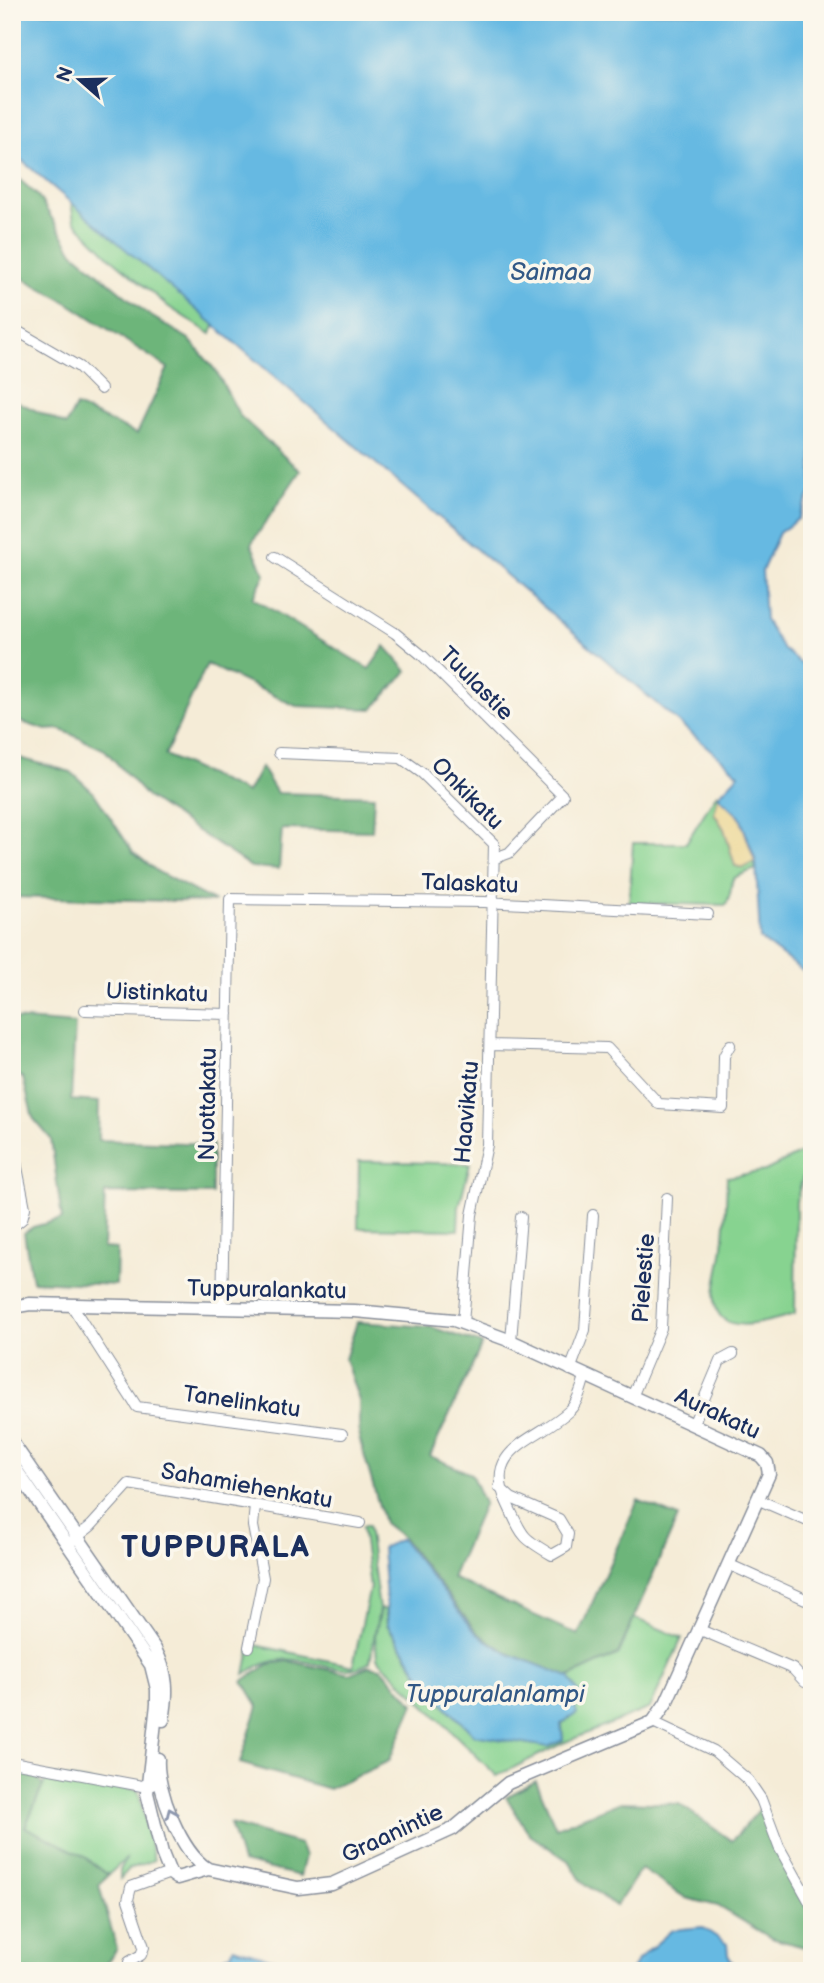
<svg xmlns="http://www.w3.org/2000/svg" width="824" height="1983" font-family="'Balsamiq Sans',sans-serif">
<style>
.green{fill:#87d390;stroke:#518177;stroke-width:2}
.forest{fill:#6db57a;stroke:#44726c;stroke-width:2}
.sand{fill:#eeda9e;stroke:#84847e;stroke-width:2}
.water{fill:#66b9e2;stroke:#4074a0;stroke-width:2}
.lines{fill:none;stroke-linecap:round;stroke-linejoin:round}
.minor-casing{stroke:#888e9a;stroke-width:12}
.tertiary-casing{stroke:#888e9a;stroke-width:15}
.minor{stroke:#fff;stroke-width:10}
.tertiary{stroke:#fff;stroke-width:12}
.oneway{stroke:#8d97ae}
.labels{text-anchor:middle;stroke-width:7;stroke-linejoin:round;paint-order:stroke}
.street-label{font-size:23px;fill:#1b2f5e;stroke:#fbf7ec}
.water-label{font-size:24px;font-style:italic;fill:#325886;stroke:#fbf7ec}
.district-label{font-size:30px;font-weight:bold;letter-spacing:2px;fill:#1b2f5e;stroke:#fbf7ec}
</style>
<rect width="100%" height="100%" fill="#fbf7ec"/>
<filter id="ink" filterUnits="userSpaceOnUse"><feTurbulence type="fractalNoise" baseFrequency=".0143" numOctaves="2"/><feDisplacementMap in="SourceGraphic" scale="14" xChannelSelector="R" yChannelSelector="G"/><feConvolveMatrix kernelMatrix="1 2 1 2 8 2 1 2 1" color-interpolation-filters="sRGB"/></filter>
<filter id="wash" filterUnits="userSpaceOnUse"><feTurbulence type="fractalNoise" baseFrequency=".00686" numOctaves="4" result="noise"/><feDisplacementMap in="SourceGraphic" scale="28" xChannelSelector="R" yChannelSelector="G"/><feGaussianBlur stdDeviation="1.57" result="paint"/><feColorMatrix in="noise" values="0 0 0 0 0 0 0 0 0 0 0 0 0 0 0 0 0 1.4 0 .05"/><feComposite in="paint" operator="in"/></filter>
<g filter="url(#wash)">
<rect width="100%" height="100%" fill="#f5ecd7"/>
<path class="green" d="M12 102 217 317 211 334 169 307 113 260 74 221 70 196Z
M717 793 745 827 756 869C719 882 739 877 726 905L629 903 633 843H686Z
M805 1151 808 1159 796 1201 795 1314C773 1320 719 1340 715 1302 714 1285 720 1269 722 1253 726 1228 726 1202 727 1177L765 1171Z
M359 1161 470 1164 459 1207 458 1230 358 1228Z
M362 1526H368L379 1609 370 1662C331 1687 301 1636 245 1674L251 1644 353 1666 370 1587Z
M381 1609H385L387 1625 428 1689 474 1735 548 1747 563 1740 562 1724 577 1713 574 1705 581 1697 569 1677 619 1654 634 1618 682 1638 650 1708 563 1743 497 1776 377 1658 375 1636Z
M48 1775 138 1790 154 1860 129 1869 120 1879V1870L127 1858 108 1875 82 1855 25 1827Z"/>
<path class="forest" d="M12 173 38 196 73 252 146 313 189 339 216 371 240 416 300 471 251 544 265 574 253 598 369 669 385 646 407 671 373 709 296 706 207 664 165 755 247 793 261 767 277 793 374 796 372 831 282 829 279 869 251 867 147 797 105 750 60 729 46 730 12 719V399L66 425 76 406 137 434 168 368 68 303 23 278 12 262Z
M12 756 71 772 94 793 133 852 158 872 215 902 12 897Z
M12 1019 75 1024 71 1100 99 1102 98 1140 212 1144V1194L105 1193 103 1248 117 1249 116 1285 32 1281 24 1233 33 1227 62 1219 51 1139 33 1118 23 1078 12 1072Z
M357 1322 431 1327 482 1344 430 1456 471 1474 484 1503 452 1578 578 1635 638 1500 678 1517 618 1654 569 1677 510 1654 478 1633 402 1537 384 1523 359 1437V1401L345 1359Z
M289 1661 349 1674 369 1666 381 1668 414 1704 389 1761 329 1789 240 1763 258 1706 243 1681 269 1664Z
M12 1742 16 1766 35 1773 43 1785 25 1827 82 1855 108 1875 99 1885C105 1908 111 1927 117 1949L100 1971H12Z
M536 1781 556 1828 621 1802 679 1804 732 1841 760 1809 775 1847 812 1916V1944L804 1947 771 1938 718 1906 686 1898 641 1869 616 1906 582 1882 570 1862 530 1835 506 1797Z
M230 1824 300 1844 305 1856 300 1876 242 1862Z"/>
<path class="sand" d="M718 796 740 817 755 862 743 868 735 866 724 829 714 813Z"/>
<path class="water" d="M12 12H812V490L798 519 779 533 762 571 765 620 783 649 812 672V978L760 939 756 862 740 817 718 796 739 774 12 152Z
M401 1539 477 1634 509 1654 569 1677 581 1697 574 1705 577 1713 561 1724 563 1740 548 1747 474 1735 429 1689 388 1625 382 1548Z
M702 1927 727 1944 728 1955 738 1971H631L638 1960 672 1930Z
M234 1947 279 1961 271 1971H186L231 1954Z"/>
</g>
<g filter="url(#ink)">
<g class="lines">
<g class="minor-casing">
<path id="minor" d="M12 328 79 367 101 389
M275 557 395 633 423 656 563 796 509 853 495 858
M279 753 401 758 422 773 494 844 487 1145 472 1215 463 1323
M85 1010 228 1014
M490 1045 607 1048 659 1104 723 1108 724 1056 730 1045
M12 1142 25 1208 22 1219 12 1227
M72 1306 137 1407 342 1434
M222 1309 230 899 484 902 708 914
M511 1341 521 1217
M570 1370 585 1330 593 1215
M632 1397 661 1328 667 1198
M693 1425 720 1361 733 1354
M499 1487 511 1498 559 1519 568 1534 566 1547 552 1555C521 1537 523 1537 508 1505 480 1448 537 1441 570 1410 578 1402 582 1387 585 1376
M759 1500 812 1523
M72 1541 91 1526 129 1484 360 1523
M728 1564 812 1602
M698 1629 793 1669 805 1682
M249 1647 263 1578 253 1526 255 1506
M653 1722 714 1751 748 1780 761 1799 779 1847 812 1906
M12 1762 142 1786 153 1785
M129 1962 141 1955 144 1947 128 1900 131 1887 170 1873"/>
</g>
<g class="tertiary-casing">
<path id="tertiary" d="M12 1307 30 1304 355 1311 454 1320 511 1341 761 1456 767 1463 769 1474 666 1703 653 1722 508 1783 453 1829 332 1884 298 1888 208 1869 177 1878 170 1873 162 1853 147 1793 157 1704V1689L151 1665 12 1464
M12 1442 155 1649C168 1674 168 1693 163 1720
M158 1759C156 1789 181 1853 208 1869"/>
</g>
<use href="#minor" class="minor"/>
<use href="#tertiary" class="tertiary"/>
</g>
<defs><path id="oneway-chevron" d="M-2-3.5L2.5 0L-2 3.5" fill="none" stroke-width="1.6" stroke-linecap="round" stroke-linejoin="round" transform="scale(1.75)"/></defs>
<use class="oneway" href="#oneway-chevron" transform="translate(171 1813) rotate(-113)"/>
</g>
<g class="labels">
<g class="street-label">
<text transform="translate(477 683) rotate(45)" y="8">Tuulastie</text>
<text transform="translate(468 793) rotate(45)" y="8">Onkikatu</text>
<text transform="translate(470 883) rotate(2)" y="8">Talaskatu</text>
<text transform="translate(157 992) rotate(2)" y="8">Uistinkatu</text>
<text transform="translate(207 1104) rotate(-89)" y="8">Nuottakatu</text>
<text transform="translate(466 1112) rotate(-85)" y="8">Haavikatu</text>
<text transform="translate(643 1278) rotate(-86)" y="8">Pielestie</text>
<text transform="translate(267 1289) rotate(1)" y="8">Tuppuralankatu</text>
<text transform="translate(242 1401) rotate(8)" y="8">Tanelinkatu</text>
<text transform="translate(718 1413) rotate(25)" y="8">Aurakatu</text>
<text transform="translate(247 1485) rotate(10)" y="8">Sahamiehenkatu</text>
<text transform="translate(392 1833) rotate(-25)" y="8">Graanintie</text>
</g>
<g class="water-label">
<text x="551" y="280">Saimaa</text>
<text x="495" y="1702">Tuppuralanlampi</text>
</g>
<g class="district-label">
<text x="216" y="1557">TUPPURALA</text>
</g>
</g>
<rect width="824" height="1983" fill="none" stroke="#fbf7ec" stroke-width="42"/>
<g transform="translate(80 80) rotate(290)" stroke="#fbf7ec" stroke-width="5" paint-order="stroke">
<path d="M0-5L12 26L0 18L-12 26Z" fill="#1b2f5e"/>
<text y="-10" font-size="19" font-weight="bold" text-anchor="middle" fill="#1b2f5e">N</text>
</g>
</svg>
